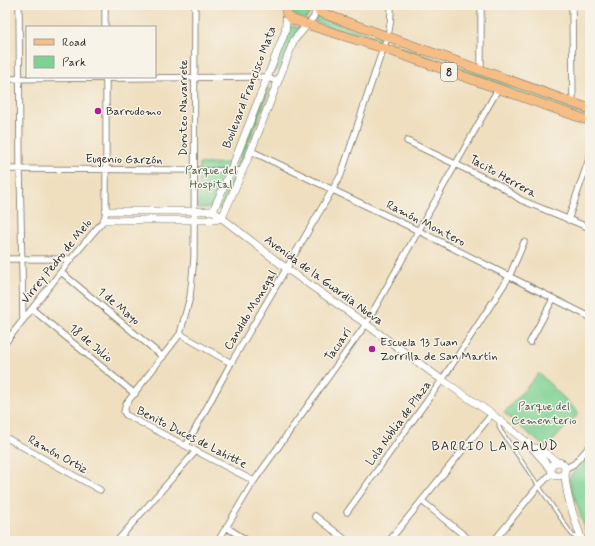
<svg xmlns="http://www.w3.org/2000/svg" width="595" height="546" font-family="Mynerve,sans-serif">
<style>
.green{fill:#7fd295;stroke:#557e60}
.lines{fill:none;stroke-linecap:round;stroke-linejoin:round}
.service-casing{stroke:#706a5f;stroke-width:4.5}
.pedestrian-casing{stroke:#706a5f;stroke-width:5.5}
.minor-casing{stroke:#706a5f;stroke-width:7}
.tertiary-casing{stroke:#706a5f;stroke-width:8}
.primary-casing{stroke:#706a5f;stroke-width:10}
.service{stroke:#fff;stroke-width:3}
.pedestrian{stroke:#fff;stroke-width:4}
.minor{stroke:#fff;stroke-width:5.5}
.tertiary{stroke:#fff;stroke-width:7}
.primary{stroke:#f6be87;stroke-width:9}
.poi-dot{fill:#b5179e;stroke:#f7f3e8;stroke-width:1.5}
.labels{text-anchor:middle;stroke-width:3;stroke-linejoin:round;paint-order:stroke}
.shield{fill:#f7f3e8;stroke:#686764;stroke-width:1}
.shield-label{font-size:11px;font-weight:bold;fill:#2b2b2b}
.street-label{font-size:12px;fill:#2b2b2b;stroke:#f7f3e8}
.poi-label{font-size:12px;fill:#2b2b2b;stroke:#f7f3e8;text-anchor:start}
.park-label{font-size:12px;fill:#445d4b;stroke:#f7f3e8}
.neighbourhood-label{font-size:13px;letter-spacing:1px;fill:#2b2b2b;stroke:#f7f3e8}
</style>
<rect width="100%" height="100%" fill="#f7f3e8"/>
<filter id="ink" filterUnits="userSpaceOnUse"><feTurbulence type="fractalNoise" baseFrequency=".025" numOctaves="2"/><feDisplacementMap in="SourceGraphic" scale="8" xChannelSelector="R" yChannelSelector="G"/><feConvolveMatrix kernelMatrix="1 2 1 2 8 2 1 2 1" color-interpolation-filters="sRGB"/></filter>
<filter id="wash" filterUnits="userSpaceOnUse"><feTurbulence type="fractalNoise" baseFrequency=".012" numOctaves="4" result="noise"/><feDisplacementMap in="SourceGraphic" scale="16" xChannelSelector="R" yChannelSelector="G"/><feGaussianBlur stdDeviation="0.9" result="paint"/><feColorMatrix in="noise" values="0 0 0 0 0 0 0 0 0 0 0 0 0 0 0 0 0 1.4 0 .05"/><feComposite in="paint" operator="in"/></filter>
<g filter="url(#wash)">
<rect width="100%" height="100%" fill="#efdfbf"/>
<path class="green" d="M289 5C298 5 306 4 310 13L307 18 304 19 292 14 289 10Z
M317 15 333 22 382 39 381 44 315 22Z
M288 26 302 28 278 71 274 69Z
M390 43 590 113V118L389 47Z
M267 88 270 89 222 210 219 209Z
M230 163 211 208H198L199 164Z
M539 373 579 413 546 448 504 413Z
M590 456V541H589L568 478Z"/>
</g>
<g filter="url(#ink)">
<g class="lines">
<g class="service-casing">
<path id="service" d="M499 422V427L501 431 573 536 580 538"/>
</g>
<g class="pedestrian-casing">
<path id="pedestrian" d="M194 170H243"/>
</g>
<g class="minor-casing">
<path id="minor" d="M19 5 20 169 23 320
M105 5V27
M195 5 194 258 190 297 180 334 126 404 124 412 126 415 254 481
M481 5V70
M572 5 573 103
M308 24 314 17 315 8
M5 79 266 77 278 82
M407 141 499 185 521 200 590 228
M251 151 419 231 590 317
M5 169 194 170
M568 220 590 156
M5 259H71
M61 272 163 357
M32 309 135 394
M180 334 231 363
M530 342 553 299
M5 343 71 259 104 220 106 211V77
M5 437 100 490
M186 446 231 363 341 175 383 48C390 34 391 21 391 5
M566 468 574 464 590 446
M422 501 471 541
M347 512 442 380 509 277 524 242
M315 516 347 541
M226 527 248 541
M117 541 196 451
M218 541 254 481 366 324 498 89
M389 541 492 414
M494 541 536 489 552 473"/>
</g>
<g class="tertiary-casing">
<path id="tertiary" d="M106 211H213L287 269 366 324 442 380 492 414 529 444 551 469
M213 211 231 170 285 32 287 15
M222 218 251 151 294 40 308 24
M104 220H214L222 218
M536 448 547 454 557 462
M551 469a7 7 0 1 1 14 0a7 7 0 1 1-14 0Z
M565 471C565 495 575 519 582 541"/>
</g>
<g class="primary-casing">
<path id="primary" d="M285 5 287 15 293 20 383 48 590 121
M313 5 320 12 327 15 590 109"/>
</g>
<use href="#service" class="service"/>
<use href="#pedestrian" class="pedestrian"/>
<use href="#minor" class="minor"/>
<use href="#tertiary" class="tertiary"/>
<use href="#primary" class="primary"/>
</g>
</g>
<g class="poi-dot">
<circle cx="98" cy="111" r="4"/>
<circle cx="372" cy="349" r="4"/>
</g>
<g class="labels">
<rect class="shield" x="441" y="63" width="16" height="18" rx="3"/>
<g class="shield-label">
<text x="449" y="76">8</text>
</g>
<g class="street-label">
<text transform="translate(249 87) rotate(-69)" y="4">Boulevard Francisco Mata</text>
<text transform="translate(183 108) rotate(-90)" y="4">Doroteo Navarrete</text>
<text transform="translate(124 159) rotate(1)" y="4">Eugenio Garzón</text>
<text transform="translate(503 176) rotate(29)" y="4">Tacito Herrera</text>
<text transform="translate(426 223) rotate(27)" y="4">Ramón Montero</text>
<text transform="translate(56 261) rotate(-51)" y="4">Virrey Pedro de Melo</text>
<text transform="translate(324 280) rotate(36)" y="4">Avenida de la Guardia Nueva</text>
<text transform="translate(119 306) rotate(40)" y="4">1 de Mayo</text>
<text transform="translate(250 310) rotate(-59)" y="4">Candido Monegal</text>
<text transform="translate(91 343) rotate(40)" y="4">18 de Julio</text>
<text transform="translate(338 344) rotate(-55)" y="4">Tacuarí</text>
<text transform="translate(398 423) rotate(-54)" y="4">Lola Noblia de Plaza</text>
<text transform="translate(192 437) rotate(27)" y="4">Benito Duces de Lahitte</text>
<text transform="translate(58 454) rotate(29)" y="4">Ramón Ortiz</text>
</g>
<g class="poi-label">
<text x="106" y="115">Barrodomo</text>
<text x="380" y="346">Escuela 13 Juan<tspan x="380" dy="14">Zorrilla de San Martín</tspan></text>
</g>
<g class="park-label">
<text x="211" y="174">Parque del<tspan x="211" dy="14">Hospital</tspan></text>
<text x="544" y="410">Parque del<tspan x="544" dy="14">Cementerio</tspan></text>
</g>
<g class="neighbourhood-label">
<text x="495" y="450">BARRIO LA SALUD</text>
</g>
</g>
<rect width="595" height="546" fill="none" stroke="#f7f3e8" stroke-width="20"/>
<rect x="26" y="26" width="130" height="52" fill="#f7f3e8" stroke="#a5a39c"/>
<rect x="34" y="39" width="20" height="6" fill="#f6be87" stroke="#a5a39c"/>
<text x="62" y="46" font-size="12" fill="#2b2b2b">Road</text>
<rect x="34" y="56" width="20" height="12" fill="#7fd295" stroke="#a5a39c"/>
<text x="62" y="66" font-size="12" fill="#2b2b2b">Park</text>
</svg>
